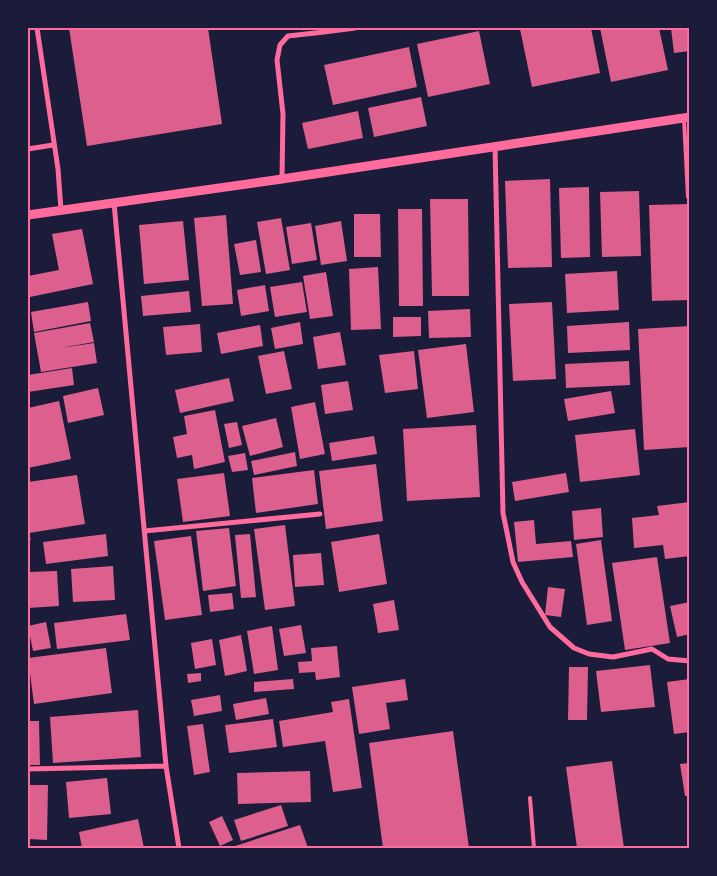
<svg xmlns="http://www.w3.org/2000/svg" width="717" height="876" font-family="Montserrat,sans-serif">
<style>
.building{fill:#dd5f8e}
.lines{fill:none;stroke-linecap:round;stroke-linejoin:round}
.service{stroke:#ff6b9d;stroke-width:4}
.minor{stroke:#ff6b9d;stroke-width:5}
.tertiary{stroke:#ff6b9d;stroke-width:9}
.neatline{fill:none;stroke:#ff6b9d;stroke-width:2}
</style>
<rect width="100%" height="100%" fill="#1b1b3a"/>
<path class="building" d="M69 28H208L222 124 87 146Z
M526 28H591L600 73 532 87 520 29Z
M600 28H659L668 70 611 82Z
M671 28H690V51L674 53Z
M479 31 490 84 428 97 417 44Z
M409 47 417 87 333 105 324 65Z
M421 97 427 126 374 137 368 108Z
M358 111 363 138 308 149 302 123Z
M550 179 552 267 508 268 505 181Z
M589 187 590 257 561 258 559 188Z
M639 191 641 256 602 257 600 192Z
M430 199H468L469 296H432Z
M690 204V300L652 301 649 205Z
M398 209H422L423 306H399Z
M354 214H380L381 257H354Z
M226 215 233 304 202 306 194 218Z
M281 218 290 270 266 274 257 222Z
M183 221 189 280 144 284 139 225Z
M341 221 347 261 321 265 315 226Z
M311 223 317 260 292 264 286 227Z
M82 229 93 284 30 297 28 285V276L59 270 52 234Z
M256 240 261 272 240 275 234 244Z
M378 267 381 329 351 330 349 269Z
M617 271 619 310 567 313 565 274Z
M326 272 333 316 310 319 303 276Z
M302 282 307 312 275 317 270 287Z
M265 285 269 311 241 316 237 290Z
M189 291 191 312 143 316 141 296Z
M88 302 91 321 34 332 31 312Z
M552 302 556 379 513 381 509 304Z
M470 309 471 337 429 338 428 311Z
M393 317H421V336L393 337Z
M300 322 303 344 275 349 271 328Z
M629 322 630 350 568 353 567 326Z
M90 323 94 342 60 348 94 343 97 363 41 372 34 333Z
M200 324 202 352 166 355 163 327Z
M260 325 263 346 221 354 217 333Z
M690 326V447L644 450 638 329Z
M340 332 346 365 318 369 313 337Z
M466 344 474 412 427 418 418 350Z
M284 351 292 389 266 394 258 356Z
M414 351 418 389 385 393 379 355Z
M629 361 630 385 566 388 565 364Z
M72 368 74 385 28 392V375Z
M229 378 234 401 180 413 175 390Z
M348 381 353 410 325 414 321 385Z
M98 388 104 415 68 423 63 396Z
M611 391 615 413 568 421 564 399Z
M59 401 71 459 28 468V408Z
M315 402 325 454 300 459 291 407Z
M215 410 225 462 194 469 192 455 177 458 173 437 187 434 184 416Z
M276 418 283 447 250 456 242 426Z
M237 422 242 445 229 448 224 424Z
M476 425 480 497 407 501 403 429Z
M635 429 640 475 580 482 575 435Z
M374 436 377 454 332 461 329 443Z
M295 452 297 466 254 475 251 461Z
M245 453 248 470 232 472 228 456Z
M376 464 383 521 326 529 319 471Z
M314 470 318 504 256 513 252 478Z
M224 473 230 516 183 522 177 479Z
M566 473 569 492 515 501 512 482Z
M77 475 85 524 29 533 31 540H28V482Z
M690 502V556L665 559 663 545 634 548 632 518 659 515 657 506Z
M601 508 603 537 574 540 572 511Z
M534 520 536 544 571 541 573 557 518 562 514 522Z
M285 525 295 606 265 610 254 529Z
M229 528 236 586 203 591 196 531Z
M106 534 108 556 46 564 43 542Z
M250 534 256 597 241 598 235 535Z
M379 534 387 584 339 592 331 542Z
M191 536 202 615 165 620 154 541Z
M601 540 612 621 587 625 576 544Z
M321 553 324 585 295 587 293 555Z
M657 557 670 643 625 650 612 563Z
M113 566 115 600 73 602 71 569Z
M57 571 59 606 28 608V572Z
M548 587 565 589 561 617 545 615Z
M232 593 234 609 210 612 208 595Z
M394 600 399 630 378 633 373 604Z
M690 602V634L677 637 670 606Z
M126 614 130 640 57 649 54 623Z
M46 622 51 648 33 651 28 626Z
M301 625 306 653 284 656 279 629Z
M272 626 278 670 254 674 247 631Z
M241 635 247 671 225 676 219 640Z
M212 639 216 665 195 669 191 643Z
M337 646 340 677 316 680 315 672 299 673 298 662 312 661 311 648Z
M106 648 112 693 34 704 28 658Z
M650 665 655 707 601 712 596 671Z
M569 667H588L587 720H568Z
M201 673V681L188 683 187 674Z
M293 679 294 689 254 692V682Z
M405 679 408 700 386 703 390 729 359 734 352 687Z
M690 679V732L674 734 667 682Z
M220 695 222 711 194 716 191 700Z
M266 698 269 714 236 720 233 704Z
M349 699 362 788 333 792 325 741 283 747 279 721 333 712 331 702Z
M138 710 141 757 53 763 50 717Z
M273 719 277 747 229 753 225 725Z
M28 721H39L40 765H28Z
M203 724 210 772 194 775 187 726Z
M453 731 469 848H383L369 743Z
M612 761 624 848H577L566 767Z
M690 763V796H685L680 764Z
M310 771 311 802 238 804 237 773Z
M107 778 111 814 69 818 66 782Z
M28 785H48L47 840 28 839Z
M281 805 288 826 241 841 234 820Z
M222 816 233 840 220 846 209 822Z
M138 819 144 848H82L79 832Z
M300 825 308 848H236L235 846Z"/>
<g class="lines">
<path class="service" d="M684 119 688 197
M530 798 534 848"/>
<path class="minor" d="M37 28 58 169 61 210
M495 146 503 513 513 562 522 582 550 627 574 648 589 654 613 657 652 649 668 659 690 661
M28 149 53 145
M282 179 283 114 277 60 280 45 288 36 324 32 355 28
M114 203 166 766 179 848
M144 531 320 514
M28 769 166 766"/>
<path class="tertiary" d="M28 215 282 179 690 117"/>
</g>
<rect width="717" height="876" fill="none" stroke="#1b1b3a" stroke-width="58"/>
<rect x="29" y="29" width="659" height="818" class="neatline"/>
</svg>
